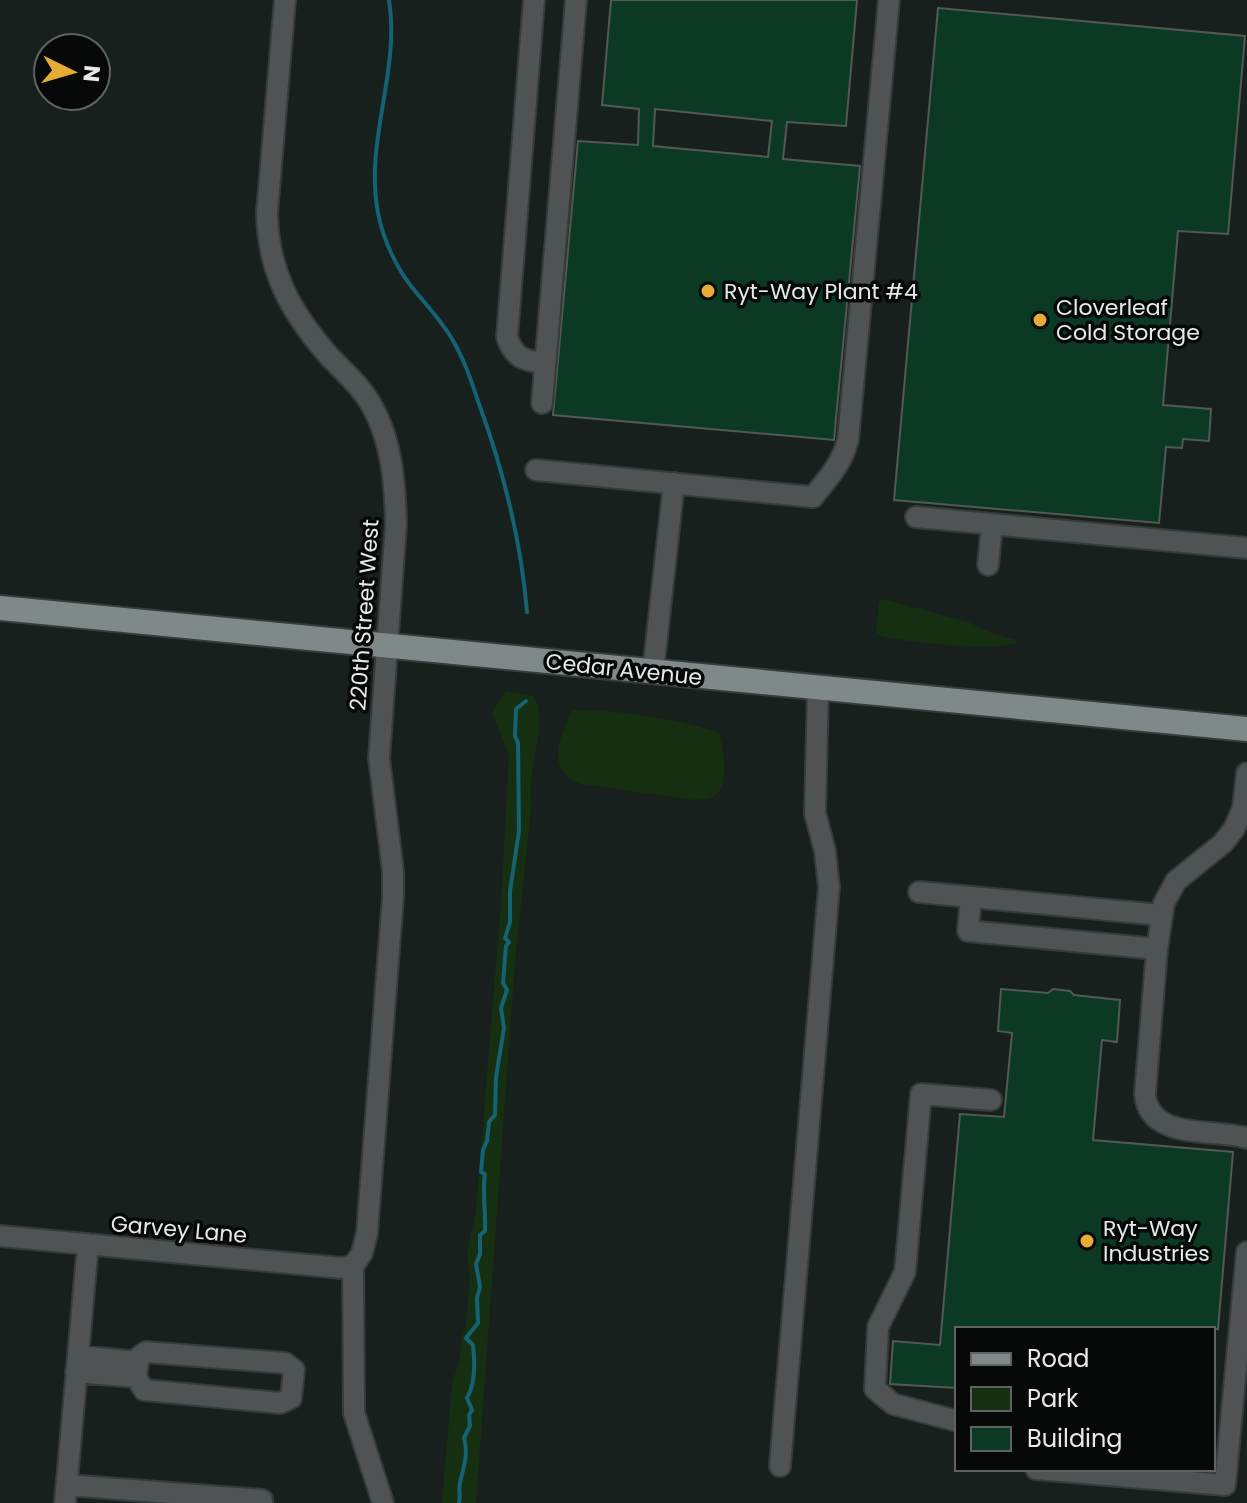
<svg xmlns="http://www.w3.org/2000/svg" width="1247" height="1503" font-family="Poppins,sans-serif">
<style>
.green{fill:#172f11}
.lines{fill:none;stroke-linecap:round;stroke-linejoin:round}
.stream{stroke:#146274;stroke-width:4}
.building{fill:#0c3924;stroke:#525955;stroke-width:2;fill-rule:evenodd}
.minor-casing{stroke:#353c3a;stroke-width:24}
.major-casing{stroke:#353c3a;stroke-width:28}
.minor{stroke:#4f5353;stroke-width:20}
.major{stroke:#808989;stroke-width:24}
.poi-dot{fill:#e7ac36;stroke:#060908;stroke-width:3}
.labels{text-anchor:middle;stroke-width:7;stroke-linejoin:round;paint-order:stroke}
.poi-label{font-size:22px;fill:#e5ebe9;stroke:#060908;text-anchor:start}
.street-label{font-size:22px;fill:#e5ebe9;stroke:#060908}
</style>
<rect width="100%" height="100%" fill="#18201e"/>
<path class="green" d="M883 599 968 622 994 634 1017 640 1015 644C980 650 915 643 881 636L876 632 879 602Z
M506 691 534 696C547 721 533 754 531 781 530 789 531 799 531 807L515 961 476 1503H442L452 1384 459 1362 462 1337 466 1325 470 1276 467 1254 476 1211 501 903 509 755 492 713Z
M572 710C618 710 676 718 719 733 723 749 731 785 714 796 709 799 701 799 695 800L581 784C544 770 560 737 572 710Z"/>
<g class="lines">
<path class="stream" d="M389 0C401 74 361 147 380 222 385 242 396 266 408 282 423 302 440 318 452 339 464 359 471 380 478 401 503 469 521 539 527 612
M459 1503C461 1496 458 1490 460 1483 463 1468 469 1455 464 1438L470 1426 469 1415 472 1410 467 1398C476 1383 475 1362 473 1345L466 1338 478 1323 477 1298 480 1287 476 1264 480 1254V1235L485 1231C486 1212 482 1193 485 1174L481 1172 483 1150 487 1141 489 1122 495 1115 496 1077 504 1028 501 1008 507 990 503 983 506 946 509 942 505 938 510 922V891L519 831 518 743 515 736 516 709 526 701"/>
</g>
<path class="building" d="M611 0H857L846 126 787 122 783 159 860 166 834 440 553 415 578 141 638 145 639 109 602 105ZM655 109 772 121 768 157 653 146Z
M938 8 1245 36 1228 234 1178 231 1163 405 1211 409 1209 441 1183 439 1182 448 1166 447 1159 523 894 500Z
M1001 989 1048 993 1053 989 1070 991 1074 995 1120 1000 1117 1042 1102 1040 1093 1140 1233 1152 1218 1329H957V1388L890 1384 893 1341 940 1345 960 1114 1004 1117 1012 1033 998 1031Z"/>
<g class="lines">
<g class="minor-casing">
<path id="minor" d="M285 0 267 213C268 271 290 311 328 355 343 371 361 386 372 406 392 442 395 483 396 524L379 758 393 871V897L367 1233 362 1253 353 1266
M534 0 507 337C514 358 524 361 545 363
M542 403 576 0
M536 470 813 497C829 477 841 465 848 440L889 0
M916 517 1247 548
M988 565 992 524
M653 672 674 483
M1247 773 1243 808 1234 829 1223 843 1176 881 1164 903 1157 949 1145 1094C1149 1141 1214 1128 1247 1138
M919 892 1161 915
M971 897 968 931 1157 949
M0 1236 342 1268 353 1266
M353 1266 354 1413 383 1503
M146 1352 285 1363 294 1370 291 1398 280 1403 144 1390 136 1377 139 1357Z
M78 1356 138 1362
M76 1372 136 1377
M957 1421 893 1404 875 1389 878 1327 905 1272 921 1094 991 1100
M780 1466 829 887 825 851 815 813 818 688
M1036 1469 1225 1485 1247 1252
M67 1485 262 1500V1503
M65 1503 88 1244"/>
</g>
<g class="major-casing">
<path id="major" d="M0 608 1247 729"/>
</g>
<use href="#minor" class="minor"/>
<use href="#major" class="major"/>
</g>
<g class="poi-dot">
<circle cx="708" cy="291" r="8"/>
<circle cx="1040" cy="320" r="8"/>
<circle cx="1087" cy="1241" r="8"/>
</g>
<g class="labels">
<g class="poi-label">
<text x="724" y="299">Ryt-Way Plant #4</text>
<text x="1056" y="315">Cloverleaf<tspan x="1056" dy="25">Cold Storage</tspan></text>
<text x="1103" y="1236">Ryt-Way<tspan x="1103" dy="25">Industries</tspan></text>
</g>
<g class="street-label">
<text transform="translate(364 615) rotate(-86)" y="8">220th Street West</text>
<text transform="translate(624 669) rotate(6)" y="8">Cedar Avenue</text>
<text transform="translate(179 1229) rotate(5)" y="8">Garvey Lane</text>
</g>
</g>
<rect x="955" y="1327" width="260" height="144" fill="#060908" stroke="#5f6362" stroke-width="2"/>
<rect x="971" y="1353" width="40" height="12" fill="#808989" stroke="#5f6362" stroke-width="2"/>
<text x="1027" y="1367" font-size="24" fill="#e5ebe9">Road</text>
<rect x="971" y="1387" width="40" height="24" fill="#172f11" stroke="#5f6362" stroke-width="2"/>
<text x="1027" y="1407" font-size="24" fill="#e5ebe9">Park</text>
<rect x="971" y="1427" width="40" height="24" fill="#0c3924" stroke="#5f6362" stroke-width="2"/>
<text x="1027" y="1447" font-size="24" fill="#e5ebe9">Building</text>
<g transform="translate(72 72) rotate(95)"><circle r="38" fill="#060908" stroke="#5f6362" stroke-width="2"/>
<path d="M0-6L14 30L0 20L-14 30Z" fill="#e7ac36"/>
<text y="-12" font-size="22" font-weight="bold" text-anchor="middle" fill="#e5ebe9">N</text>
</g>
</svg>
